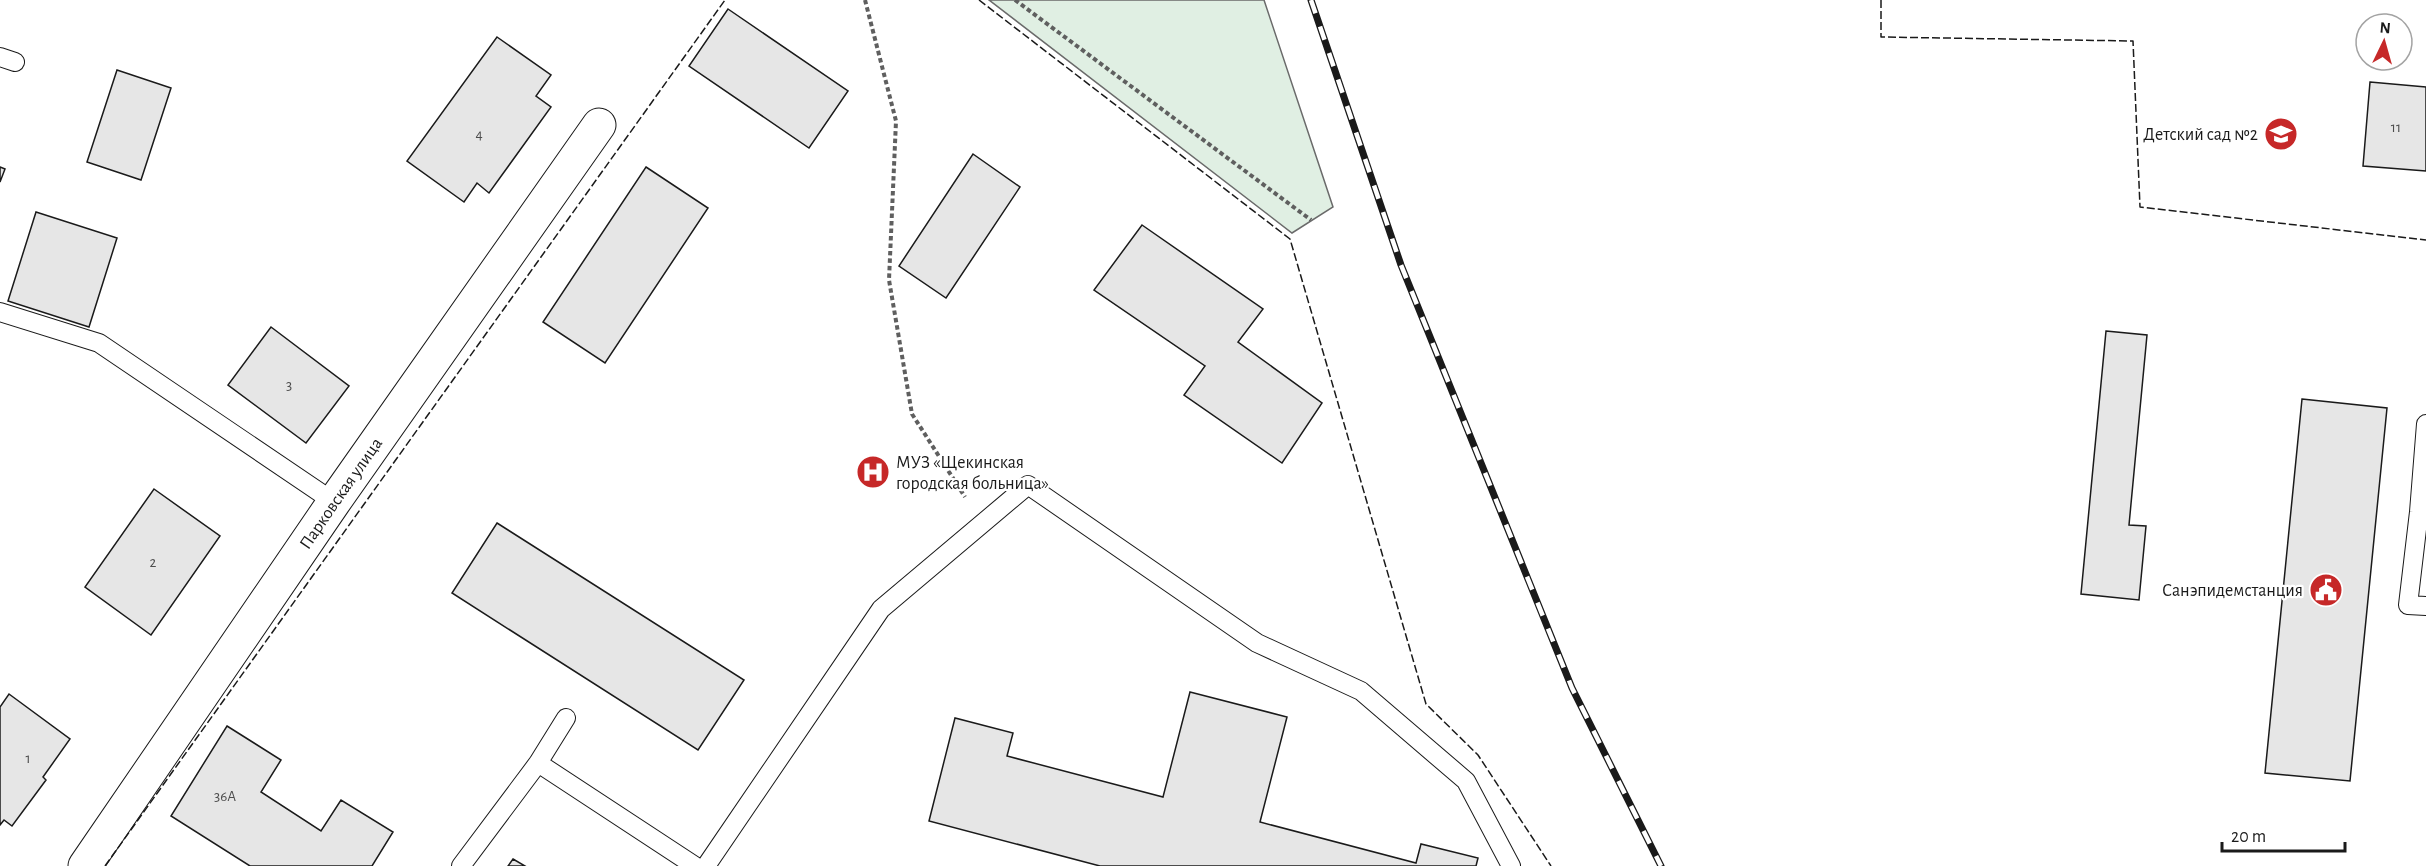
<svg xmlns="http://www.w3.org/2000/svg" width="2426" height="866" font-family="'Alegreya Sans',sans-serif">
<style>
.green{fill:#e0efe3;stroke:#6a6a6a;stroke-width:1.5}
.building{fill:#e6e6e6;stroke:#1a1a1a;stroke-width:1.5}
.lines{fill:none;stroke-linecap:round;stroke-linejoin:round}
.lane-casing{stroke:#1a1a1a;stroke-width:20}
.street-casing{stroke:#1a1a1a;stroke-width:35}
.path{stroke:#5f5f5f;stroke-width:4;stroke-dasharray:4.5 3;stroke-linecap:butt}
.lane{stroke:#fff;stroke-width:18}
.street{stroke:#fff;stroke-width:33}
.rail-casing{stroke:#1a1a1a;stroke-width:7}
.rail{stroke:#fff;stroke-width:4.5;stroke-dasharray:14;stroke-linecap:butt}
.fence{stroke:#1a1a1a;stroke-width:1.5;stroke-dasharray:8 3;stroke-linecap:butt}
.labels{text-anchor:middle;stroke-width:4.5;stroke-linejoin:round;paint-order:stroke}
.number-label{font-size:15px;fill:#4d4d4d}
.poi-label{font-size:18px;fill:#1a1a1a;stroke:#fff;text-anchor:end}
.street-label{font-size:18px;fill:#1a1a1a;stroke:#fff}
</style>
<rect width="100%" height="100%" fill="#fff"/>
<path class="green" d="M989 0H1264L1333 207 1292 233Z"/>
<path class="building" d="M728 9 848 91 809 148 689 66Z
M497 37 551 75 536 96 551 107 489 193 477 183 464 202 407 161Z
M117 70 171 88 141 180 87 162Z
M2370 82 2426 87V171L2363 166Z
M973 154 1020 187 946 298 899 266Z
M0 167 5 169 0 182Z
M646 167 708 208 605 363 543 322Z
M36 212 117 238 89 327 8 301Z
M1142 225 1263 309 1238 342 1322 403 1282 463 1184 395 1205 366 1094 290Z
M271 327 349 386 306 443 228 385Z
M2106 331 2147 335 2129 525 2146 526 2139 600 2081 594Z
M2302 399 2387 408 2350 781 2265 773Z
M154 489 220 536 151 635 85 587Z
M497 523 744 680 698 750 452 593Z
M1190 692 1287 717 1260 822 1416 863 1421 844 1478 858 1476 866H1100L929 821 955 718 1013 733 1007 756 1163 797Z
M9 694 70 739 43 777 46 780 12 826 4 820 0 825V707Z
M227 726 281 760 261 792 321 831 341 800 393 832 372 866H250L171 816Z
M513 859 525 866H508Z"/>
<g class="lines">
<g class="lane-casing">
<path id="lane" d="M0 57 15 62
M0 312 99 343 334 502
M2426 424 2419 512 2408 605 2426 606
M538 763 695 866
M461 866 538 763 566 718
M706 866 881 609 1028 485 1257 643 1361 691 1466 781 1511 866"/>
</g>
<g class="street-casing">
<g id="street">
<path id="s1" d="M85 866 334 502 599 125"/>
</g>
</g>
<path class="path" d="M865 0 896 121 889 280 912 414 965 497
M1015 0 1311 220"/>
<use href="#lane" class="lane"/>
<use href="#street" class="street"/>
<g class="rail-casing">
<path id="rail" d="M1311 0 1401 265 1572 688 1661 866"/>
</g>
<use href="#rail" class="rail"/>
<path class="fence" d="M979 0 1290 239 1426 704 1478 755 1551 866
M1881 0V37L2133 41 2140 207 2426 240
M105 866 725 0"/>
</g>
<defs>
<g id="school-disc" transform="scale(1.725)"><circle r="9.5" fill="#c62828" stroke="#fff"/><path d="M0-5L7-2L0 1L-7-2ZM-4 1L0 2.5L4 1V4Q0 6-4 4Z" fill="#fff"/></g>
<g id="hospital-disc" transform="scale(1.725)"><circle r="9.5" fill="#c62828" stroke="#fff"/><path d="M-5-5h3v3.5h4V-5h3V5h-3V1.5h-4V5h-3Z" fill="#fff"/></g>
<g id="civic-disc" transform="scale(1.725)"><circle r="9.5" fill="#c62828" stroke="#fff"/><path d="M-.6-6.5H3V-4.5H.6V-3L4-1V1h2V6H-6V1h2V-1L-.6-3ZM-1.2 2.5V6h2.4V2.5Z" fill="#fff"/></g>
</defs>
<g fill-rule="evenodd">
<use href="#school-disc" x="2281" y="134"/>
<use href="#hospital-disc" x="873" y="472"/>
<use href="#civic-disc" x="2326" y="590"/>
</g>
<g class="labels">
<g class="number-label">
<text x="2396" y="132">11</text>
<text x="479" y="139">4</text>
<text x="289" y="390">3</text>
<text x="153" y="567">2</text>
<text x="28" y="763">1</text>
<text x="225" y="801">36А</text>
</g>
<g class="poi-label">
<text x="2258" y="140">Детский сад №2</text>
<text x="896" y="468" text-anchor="start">МУЗ «Щекинская<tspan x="896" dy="21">городская больница»</tspan></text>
<text x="2303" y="596">Санэпидемстанция</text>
</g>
<g class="street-label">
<text dy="6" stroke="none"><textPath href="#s1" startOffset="452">Парковская улица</textPath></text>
</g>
</g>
<g transform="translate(2384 42) rotate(5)"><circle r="28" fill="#ffffff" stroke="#a3a3a3" stroke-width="1.5"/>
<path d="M0-4.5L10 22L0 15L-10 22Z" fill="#c62828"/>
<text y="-9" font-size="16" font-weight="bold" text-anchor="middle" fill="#1a1a1a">N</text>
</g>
<path d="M2222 842v9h123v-9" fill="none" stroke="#1a1a1a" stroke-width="3"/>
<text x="2231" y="842" font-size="18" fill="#1a1a1a" stroke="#ffffff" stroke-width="4.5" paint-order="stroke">20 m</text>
</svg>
